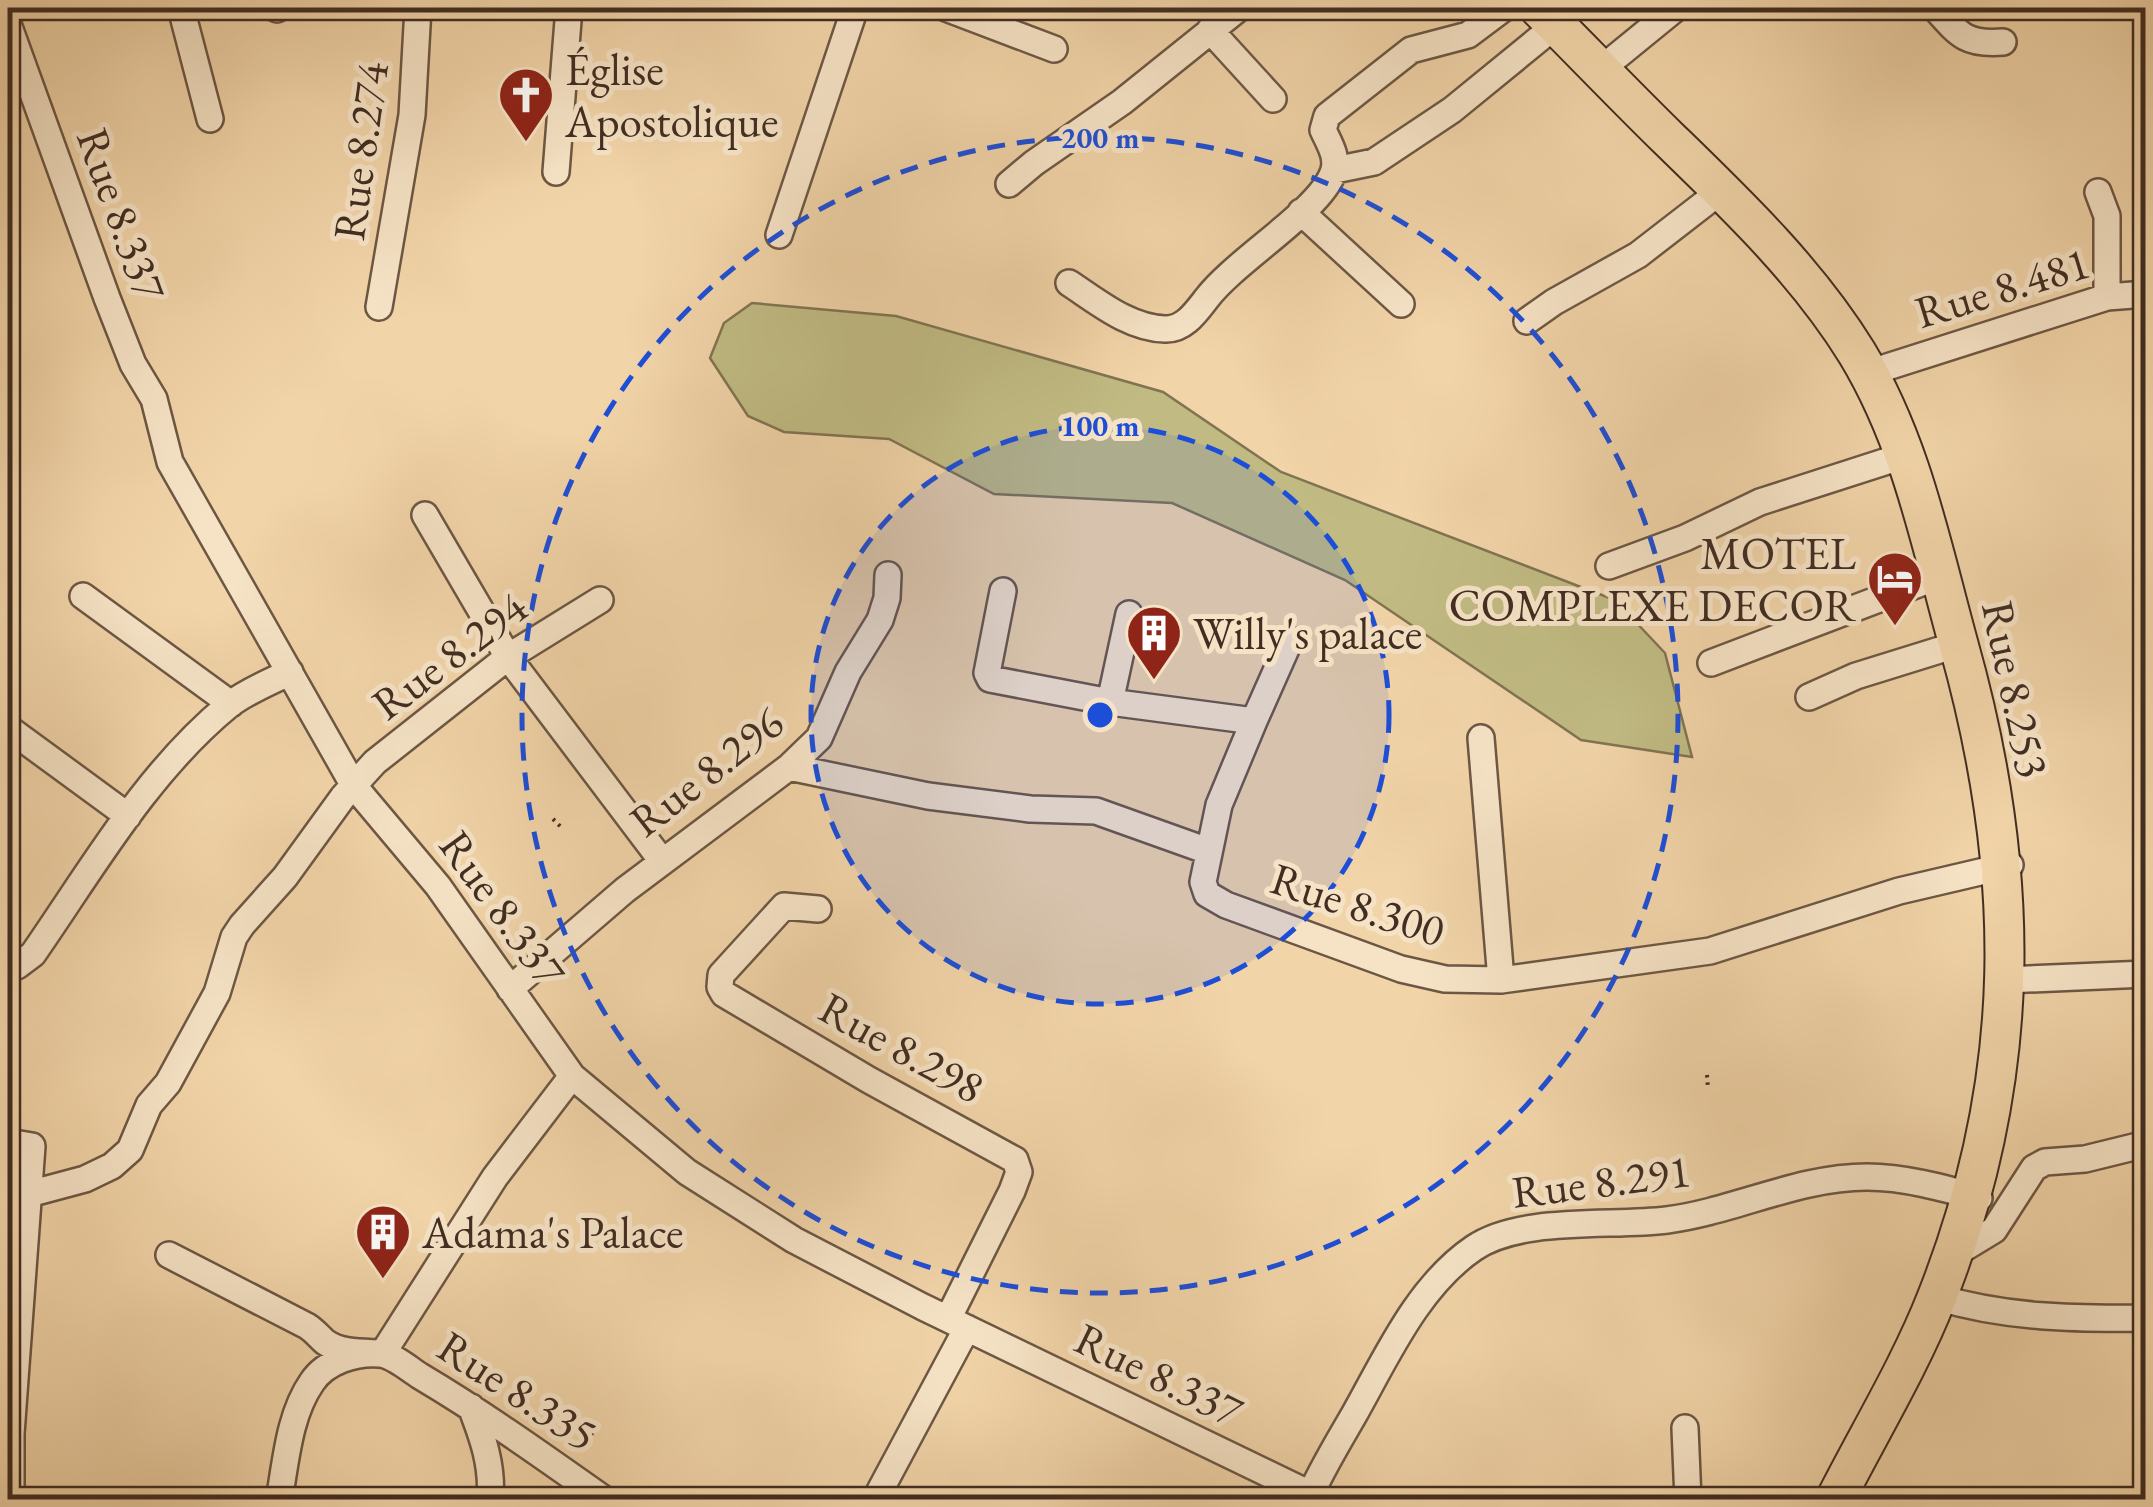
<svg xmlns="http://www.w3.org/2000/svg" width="2153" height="1507" font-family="'EB Garamond',serif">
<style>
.green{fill:#c1bb83;stroke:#817452;stroke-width:2.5}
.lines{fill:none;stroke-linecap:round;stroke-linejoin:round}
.minor-casing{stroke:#6d5744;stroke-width:30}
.highway-casing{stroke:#412d22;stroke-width:42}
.path{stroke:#412d22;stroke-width:4;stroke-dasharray:2.5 5;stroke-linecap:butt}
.minor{stroke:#f6e3c6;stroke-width:25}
.highway{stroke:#f1d4a8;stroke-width:38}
.ring{fill:none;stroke:#1d4ed8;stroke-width:5;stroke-dasharray:18 12}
.labels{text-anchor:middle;stroke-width:10;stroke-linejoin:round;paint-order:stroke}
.poi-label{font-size:45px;fill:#412d22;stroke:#f6e3c6;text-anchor:start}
.street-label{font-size:45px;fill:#412d22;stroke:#f6e3c6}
.centre{fill:#1d4ed8;stroke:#f6e3c6;stroke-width:5}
.ring-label{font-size:30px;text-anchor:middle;font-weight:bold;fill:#1d4ed8;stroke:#f6e3c6;stroke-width:10;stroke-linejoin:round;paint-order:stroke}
</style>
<rect width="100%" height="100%" fill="#f1d4a8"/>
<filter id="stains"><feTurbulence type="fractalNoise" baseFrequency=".002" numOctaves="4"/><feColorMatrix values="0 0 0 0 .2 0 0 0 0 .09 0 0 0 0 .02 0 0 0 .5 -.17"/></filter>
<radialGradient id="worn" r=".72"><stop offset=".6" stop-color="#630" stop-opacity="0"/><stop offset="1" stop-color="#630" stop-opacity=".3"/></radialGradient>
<path class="green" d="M752 303 896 316 1163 392 1281 472 1615 600 1665 653 1692 757 1581 740 1345 580 1172 503 994 494 889 439 784 432 748 416 710 358 724 323Z"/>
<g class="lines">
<g class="minor-casing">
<path id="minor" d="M181 8 210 119
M276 8 277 9
M946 8 1054 49
M1935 8C1959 35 1966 45 2003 42
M8 24 107 298 133 364 154 399 170 462 354 786 438 886 572 1076 687 1172 794 1240 923 1307 1310 1494
M1210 30 1273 99
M1600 70 1676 8
M1335 170 1374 162 1452 110 1556 25
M556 172 569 8
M1009 184 1034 163 1122 102 1239 8
M2098 192 2107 216V297
M1301 212 1401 304
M779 235 855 8
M1069 283C1098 302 1129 328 1165 329 1184 330 1196 312 1207 298 1236 260 1319 211 1333 173 1339 158 1329 143 1323 130L1327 116 1411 50 1468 35 1504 8
M379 307 412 115 418 8
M1527 321 1554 302 1638 255 1722 190
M1884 368 2107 297 2146 294
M425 515 508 657 662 861
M1609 566 1685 538 1760 502 1906 455
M1003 591 987 673 990 679 1110 702
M83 596 231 704
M1129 614 1110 702 1254 721 1219 805 1203 882 1207 894 1226 905 1401 969 1445 979 1501 980 1710 951 1899 891 2010 865
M1711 663 1942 575
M1809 697 1856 676 1959 644
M1254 721 1290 640
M8 728 128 816
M1481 738 1501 980
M789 767 928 796 1030 809 1096 811 1208 851
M818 909 784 906 721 975 720 987 724 994 869 1080 1015 1160 1019 1172 1012 1191 948 1319
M8 966H17L33 954C92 869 147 772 229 705 247 691 270 682 290 672
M2006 980 2146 974
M510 989 625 890 789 767 819 738 848 672 880 620 887 598 888 575
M8 1142 32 1146 11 1434V1500
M29 1194 85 1179 112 1166 130 1150 149 1105 168 1083 217 993 234 937 242 925 285 877 343 797 375 762 508 657 600 600
M1966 1247 1994 1230 2034 1168 2045 1162 2085 1159 2146 1144
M169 1255 307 1326C315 1331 319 1337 325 1342 342 1354 364 1352 383 1353L495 1177 572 1076
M1937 1297C2005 1318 2076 1319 2146 1318
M471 1407C483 1438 493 1466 490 1500
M1685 1428 1688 1500
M279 1500C286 1461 289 1415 312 1382 326 1361 356 1352 380 1354 393 1355 409 1369 420 1376 484 1414 544 1457 605 1500
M875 1500 967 1328
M1308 1500C1321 1470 1339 1441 1355 1413 1387 1356 1418 1286 1474 1248 1521 1216 1611 1227 1667 1220 1735 1211 1798 1177 1867 1177 1904 1177 1944 1188 1979 1198"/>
</g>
<g class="highway-casing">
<path id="highway" d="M1539 8C1582 51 1625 96 1669 139 1737 205 1807 272 1857 353 1912 444 1931 545 1959 646 2022 871 2024 1077 1937 1297 1910 1366 1869 1433 1835 1500"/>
</g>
<path class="path" d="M553 819 561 827
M1707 1075 1708 1089
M591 1435 597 1426"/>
<use href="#minor" class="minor"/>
<use href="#highway" class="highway"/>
</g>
<circle cx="1100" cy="715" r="289" fill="#1d4ed8" fill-opacity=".12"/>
<g class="ring">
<circle cx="1100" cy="715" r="289"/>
<circle cx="1100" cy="715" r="578"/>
</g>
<defs>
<g id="church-pin" transform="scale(2.875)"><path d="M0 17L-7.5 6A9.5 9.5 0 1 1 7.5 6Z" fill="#8f2418" stroke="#f6e3c6"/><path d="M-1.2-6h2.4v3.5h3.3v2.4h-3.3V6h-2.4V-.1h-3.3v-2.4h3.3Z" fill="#fff"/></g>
<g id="hotel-pin" transform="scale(2.875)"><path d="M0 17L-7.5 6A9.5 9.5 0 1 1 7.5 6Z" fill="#8f2418" stroke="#f6e3c6"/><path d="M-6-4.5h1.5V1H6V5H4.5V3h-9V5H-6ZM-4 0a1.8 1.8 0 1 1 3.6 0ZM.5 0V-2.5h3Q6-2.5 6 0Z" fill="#fff"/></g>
<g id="building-pin" transform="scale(2.875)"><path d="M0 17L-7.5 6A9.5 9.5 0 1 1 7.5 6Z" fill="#8f2418" stroke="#f6e3c6"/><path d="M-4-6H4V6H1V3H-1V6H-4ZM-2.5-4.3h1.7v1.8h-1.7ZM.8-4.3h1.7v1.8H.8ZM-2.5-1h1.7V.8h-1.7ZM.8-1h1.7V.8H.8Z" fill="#fff"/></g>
</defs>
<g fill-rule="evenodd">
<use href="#church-pin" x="526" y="95"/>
<use href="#hotel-pin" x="1895" y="579"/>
<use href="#building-pin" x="1154" y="633"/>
<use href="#building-pin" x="383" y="1232"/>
</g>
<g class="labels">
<g class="poi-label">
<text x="565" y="85">Église<tspan x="565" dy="52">Apostolique</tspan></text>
<text x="1856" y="569" text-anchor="end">MOTEL<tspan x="1856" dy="52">COMPLEXE DECOR</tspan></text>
<text x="1193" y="649">Willy's palace</text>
<text x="422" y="1248">Adama's Palace</text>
</g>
<g class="street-label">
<text transform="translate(360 151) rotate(-82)" y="16">Rue 8.274</text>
<text transform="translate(122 214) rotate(70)" y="16">Rue 8.337</text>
<text transform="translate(2002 287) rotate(-17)" y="16">Rue 8.481</text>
<text transform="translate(449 655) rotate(-37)" y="16">Rue 8.294</text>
<text transform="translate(2016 689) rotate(78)" y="16">Rue 8.253</text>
<text transform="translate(706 771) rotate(-38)" y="16">Rue 8.296</text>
<text transform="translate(1358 904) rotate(18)" y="16">Rue 8.300</text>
<text transform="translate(503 908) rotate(54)" y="16">Rue 8.337</text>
<text transform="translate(902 1047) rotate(29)" y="16">Rue 8.298</text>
<text transform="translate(1601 1181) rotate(-7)" y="16">Rue 8.291</text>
<text transform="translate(1159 1374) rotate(26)" y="16">Rue 8.337</text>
<text transform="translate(518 1390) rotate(33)" y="16">Rue 8.335</text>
</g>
</g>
<circle cx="1100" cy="715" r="15" class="centre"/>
<g class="ring-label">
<text x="1100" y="148">200 m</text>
<text x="1100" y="436">100 m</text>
</g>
<rect width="2153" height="1507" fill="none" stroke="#f1d4a8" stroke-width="40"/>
<rect x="10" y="10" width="2133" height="1487" fill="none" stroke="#412d22" stroke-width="5"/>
<rect x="20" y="20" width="2113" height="1467" fill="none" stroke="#412d22" stroke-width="2.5"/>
<rect width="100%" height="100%" filter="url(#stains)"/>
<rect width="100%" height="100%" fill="url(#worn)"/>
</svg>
